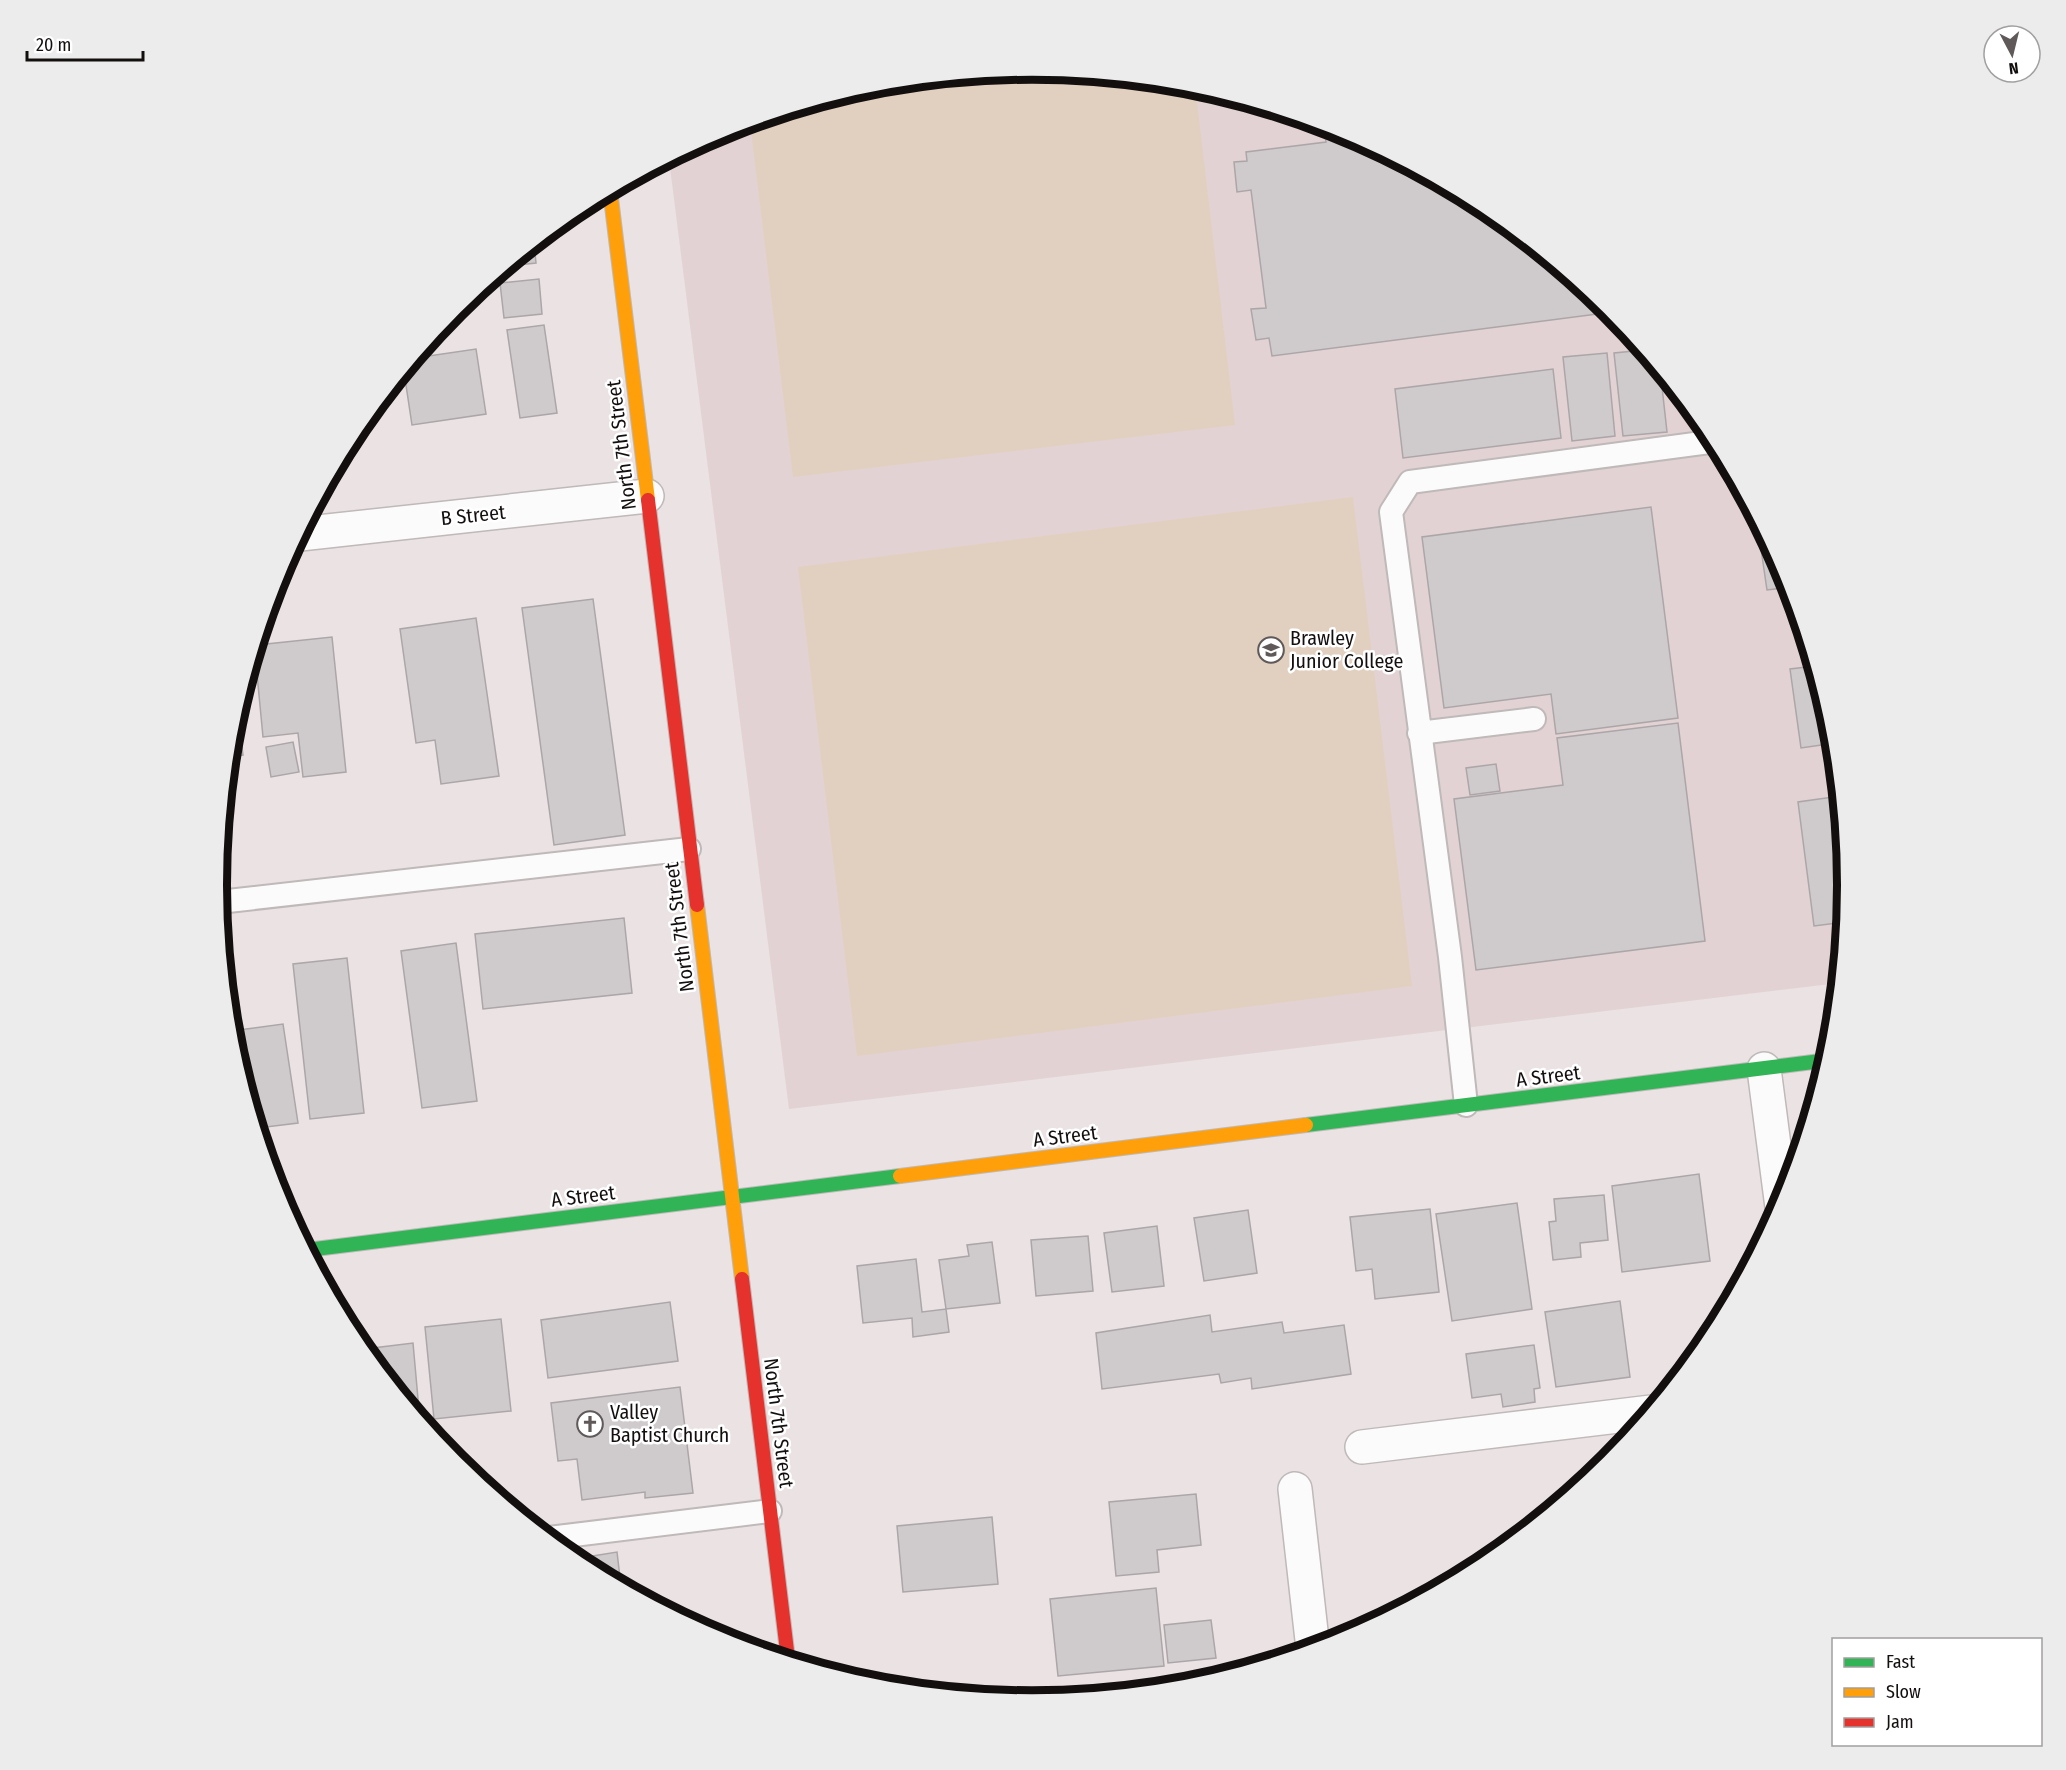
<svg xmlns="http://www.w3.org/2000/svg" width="2066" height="1770" font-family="'Fira Sans Condensed',sans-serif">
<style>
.built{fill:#e2d2d3}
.green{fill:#e1d0bf}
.building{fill:#cfcacc;stroke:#aca6a8;stroke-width:1.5}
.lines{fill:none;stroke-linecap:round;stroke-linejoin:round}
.lane-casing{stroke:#bfb9b9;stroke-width:26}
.street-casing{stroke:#bfb9b9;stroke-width:36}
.fast-casing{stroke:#bfb9b9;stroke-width:16}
.slow-casing{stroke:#bfb9b9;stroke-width:16}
.jam-casing{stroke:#bfb9b9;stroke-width:16}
.lane{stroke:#fcfbfb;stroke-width:22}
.street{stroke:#fcfbfb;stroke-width:33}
.fast{stroke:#30b455;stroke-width:14}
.slow{stroke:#ff9f0a;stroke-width:14}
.jam{stroke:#e5322d;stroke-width:14}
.labels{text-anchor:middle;stroke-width:5;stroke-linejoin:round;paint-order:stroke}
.street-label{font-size:20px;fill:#140f0f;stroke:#fff}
.poi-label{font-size:20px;fill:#140f0f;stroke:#fff;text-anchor:start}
.rim{fill:none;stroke:#140f0f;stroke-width:8}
</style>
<rect width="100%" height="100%" fill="#eae2e3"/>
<path class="built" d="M1033 69 1193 85 1346 131 1487 207 1610 308 1712 432 1787 573 1833 726 1849 885 1839 983 789 1109 669 159 721 131 874 85Z"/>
<path class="green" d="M1033 69 1195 85 1235 425 793 477 750 122 857 90Z
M1353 497 1412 986 857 1056 798 567Z"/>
<path class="building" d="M1323 124 1346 131 1487 207 1613 312 1272 356 1269 338 1256 340 1251 309 1266 308 1251 190 1237 192 1234 162 1247 161 1246 152 1326 142Z
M534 244 536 263 507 266Z
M539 279 542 314 504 318 500 283Z
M544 325 557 413 520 418 507 330Z
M476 349 486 414 412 425 404 372 415 358Z
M1644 350 1660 369 1667 432 1623 436 1614 353Z
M1607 353 1615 436 1572 441 1563 357Z
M1553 369 1561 438 1403 458 1395 389Z
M1651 507 1678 718 1556 734 1551 694 1444 708 1422 537Z
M1756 515 1787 573 1791 587 1767 590Z
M593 599 625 835 554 845 522 608Z
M476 618 499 776 441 784 435 740 416 743 400 629Z
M332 637 346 772 303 777 298 733 263 737 255 653 257 645Z
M1815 666 1833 726 1835 743 1801 748 1790 669Z
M237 710 243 755 230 757 233 725Z
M1678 723 1705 941 1476 970 1454 799 1563 785 1557 738Z
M293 742 299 772 271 777 266 747Z
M1496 764 1500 791 1470 795 1466 768Z
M1840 796 1849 885 1845 922 1814 926 1798 802Z
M624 918 632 993 483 1009 475 934Z
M456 943 477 1101 422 1108 401 951Z
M347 958 364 1113 310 1119 293 964Z
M283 1024 298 1123 258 1128 233 1044 231 1031Z
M1699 1174 1710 1261 1622 1272 1612 1186Z
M1604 1195 1608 1240 1580 1243 1581 1257 1553 1260 1549 1222 1556 1221 1554 1199Z
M1517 1203 1532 1309 1452 1321 1436 1214Z
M1430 1209 1439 1292 1375 1299 1372 1269 1356 1271 1350 1217Z
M1248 1210 1257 1273 1204 1281 1194 1218Z
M1157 1226 1164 1286 1112 1292 1104 1233Z
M1088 1236 1093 1291 1036 1296 1031 1240Z
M992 1242 1000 1303 946 1309 939 1260 969 1256 967 1245Z
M916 1259 922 1312 946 1309 949 1332 913 1337 912 1318 863 1323 857 1266Z
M1620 1301 1630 1377 1556 1387 1545 1312Z
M670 1302 678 1361 548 1378 541 1320Z
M1210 1315 1212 1332 1282 1322 1284 1333 1344 1325 1351 1374 1252 1389 1251 1378 1221 1383 1219 1374 1102 1389 1096 1333Z
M501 1319 511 1411 434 1419 425 1327Z
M413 1343 419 1410H414L366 1352 365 1349Z
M1534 1345 1540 1388 1534 1389 1535 1402 1503 1407 1501 1394 1472 1398 1466 1354Z
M680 1387 693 1493 645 1498V1492L582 1500 577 1459 558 1461 551 1403Z
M1196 1494 1201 1545 1157 1550 1159 1572 1116 1576 1109 1502Z
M992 1517 998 1584 903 1592 897 1526Z
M617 1552 621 1586 574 1559Z
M1156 1588 1164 1666 1058 1676 1050 1599Z
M1211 1620 1216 1658 1168 1663 1164 1625Z"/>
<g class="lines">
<g class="lane-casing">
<path id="lane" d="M1419 733 1534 719
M219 902 689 849
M1466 1105 1450 957 1391 512 1410 482 1717 441
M549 1538 770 1511"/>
</g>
<g class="street-casing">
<path id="street" d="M300 534 647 496
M1764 1069 1782 1207
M1362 1447 1651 1412
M1295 1489 1313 1649"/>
</g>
<g class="fast-casing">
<path id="fast" d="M1306 1125 1829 1060
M307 1250 900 1176"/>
</g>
<g class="slow-casing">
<path id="slow" d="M610 190 648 500
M697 905 742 1279
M900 1176 1306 1125"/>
</g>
<g class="jam-casing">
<path id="jam" d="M648 500 697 905
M742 1279 788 1659"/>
</g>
<use href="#lane" class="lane"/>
<use href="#street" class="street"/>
<use href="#fast" class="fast"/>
<use href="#slow" class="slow"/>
<use href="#jam" class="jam"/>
</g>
<defs>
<g id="school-ring" transform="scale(1.35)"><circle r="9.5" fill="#fff" stroke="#5f5959" stroke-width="1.5"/><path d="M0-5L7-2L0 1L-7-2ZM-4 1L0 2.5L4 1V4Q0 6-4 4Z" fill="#5f5959"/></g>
<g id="church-ring" transform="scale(1.35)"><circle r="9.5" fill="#fff" stroke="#5f5959" stroke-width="1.5"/><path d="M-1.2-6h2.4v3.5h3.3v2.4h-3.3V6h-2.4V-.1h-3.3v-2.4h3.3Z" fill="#5f5959"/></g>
</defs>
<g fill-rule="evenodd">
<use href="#school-ring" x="1271" y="650"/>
<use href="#church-ring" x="590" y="1424"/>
</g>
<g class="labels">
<g class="street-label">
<text transform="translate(621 445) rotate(-97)" y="7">North 7th Street</text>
<text transform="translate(473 515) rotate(-6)" y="7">B Street</text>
<text transform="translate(679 927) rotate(-97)" y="7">North 7th Street</text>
<text transform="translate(1548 1076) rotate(-7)" y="7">A Street</text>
<text transform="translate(1065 1136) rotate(-7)" y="7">A Street</text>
<text transform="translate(583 1196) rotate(-7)" y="7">A Street</text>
<text transform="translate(779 1423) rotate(83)" y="7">North 7th Street</text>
</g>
<g class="poi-label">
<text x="1290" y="645">Brawley<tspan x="1290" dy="23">Junior College</tspan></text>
<text x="610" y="1419">Valley<tspan x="610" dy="23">Baptist Church</tspan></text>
</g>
</g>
<path d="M0 0H2066V1770H0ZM227 885a805 805 0 1 1 1610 0a805 805 0 1 1-1610 0Z" fill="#ececec" fill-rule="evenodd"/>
<path class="rim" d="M227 885a805 805 0 1 1 1610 0a805 805 0 1 1-1610 0Z"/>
<rect x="1832" y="1638" width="210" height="108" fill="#ffffff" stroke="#a19f9f" stroke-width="1.5"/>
<rect x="1844" y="1658" width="30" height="9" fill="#30b455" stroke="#a19f9f" stroke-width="1.5"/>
<text x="1886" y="1668" font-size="18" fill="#140f0f">Fast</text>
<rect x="1844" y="1688" width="30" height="9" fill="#ff9f0a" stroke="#a19f9f" stroke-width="1.5"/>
<text x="1886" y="1698" font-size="18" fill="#140f0f">Slow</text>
<rect x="1844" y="1718" width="30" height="9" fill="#e5322d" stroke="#a19f9f" stroke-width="1.5"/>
<text x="1886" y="1728" font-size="18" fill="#140f0f">Jam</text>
<g transform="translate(2012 54) rotate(173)"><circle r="28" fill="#ffffff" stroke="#a19f9f" stroke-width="1.5"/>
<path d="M0-4.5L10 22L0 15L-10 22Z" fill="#5f5959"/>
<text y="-9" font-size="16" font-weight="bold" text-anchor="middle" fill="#140f0f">N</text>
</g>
<path d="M27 51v9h116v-9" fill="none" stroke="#140f0f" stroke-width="3"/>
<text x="36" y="51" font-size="18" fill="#140f0f" stroke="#ffffff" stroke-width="4.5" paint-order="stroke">20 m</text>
</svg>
